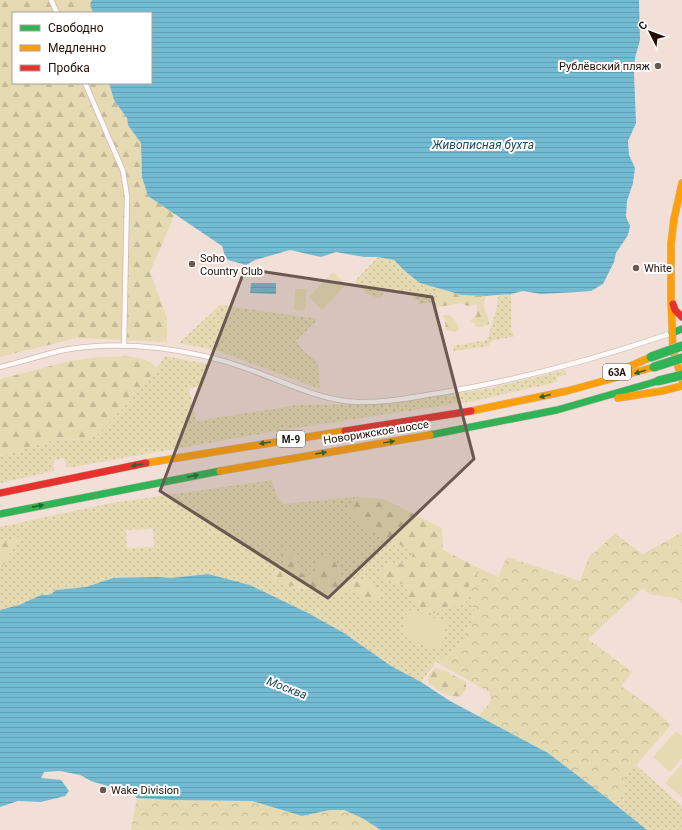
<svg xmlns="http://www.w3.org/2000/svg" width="682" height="830" font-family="Roboto,sans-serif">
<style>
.grass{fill:url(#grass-dots);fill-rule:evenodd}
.forest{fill:url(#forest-firs)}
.park{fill:url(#park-crowns)}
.pitch{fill:#e6dab2}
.water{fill:url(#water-rules)}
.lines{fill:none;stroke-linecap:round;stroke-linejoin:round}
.street-casing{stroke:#cdbab2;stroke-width:6}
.fast-casing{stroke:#cdbab2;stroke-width:8}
.slow-casing{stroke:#cdbab2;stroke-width:8}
.jam-casing{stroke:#cdbab2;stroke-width:8}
.street{stroke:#fdfaf9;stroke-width:4.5}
.fast{stroke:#30b455;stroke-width:7}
.slow{stroke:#ff9f0a;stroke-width:7}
.jam{stroke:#e5322d;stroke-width:7}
.fast-bridge-casing{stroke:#cabfba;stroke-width:10;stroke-linecap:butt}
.fast-bridge{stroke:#30b455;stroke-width:9}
.oneway{fill:#2a622e}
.marked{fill:#6b5850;fill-opacity:0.2;stroke:#6b5850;stroke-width:3;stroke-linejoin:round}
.poi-dot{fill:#6b5850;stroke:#fff;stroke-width:1.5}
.labels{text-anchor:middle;stroke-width:4;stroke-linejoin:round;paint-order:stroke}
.shield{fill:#fff;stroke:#655751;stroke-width:1}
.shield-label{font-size:10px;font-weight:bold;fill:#230f07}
.poi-label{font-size:11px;fill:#230f07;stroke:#fff;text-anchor:start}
.street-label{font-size:11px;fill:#230f07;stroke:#fff}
.water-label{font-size:12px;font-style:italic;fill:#1f4c5c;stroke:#fff}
</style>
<defs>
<pattern id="grass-dots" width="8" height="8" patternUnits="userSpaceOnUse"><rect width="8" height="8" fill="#e6dab2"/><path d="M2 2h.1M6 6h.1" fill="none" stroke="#c5ba98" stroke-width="1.8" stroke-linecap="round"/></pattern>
<pattern id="forest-firs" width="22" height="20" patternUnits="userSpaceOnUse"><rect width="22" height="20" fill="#e6dab2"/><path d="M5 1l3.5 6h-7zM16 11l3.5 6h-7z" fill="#c5ba98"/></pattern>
<pattern id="park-crowns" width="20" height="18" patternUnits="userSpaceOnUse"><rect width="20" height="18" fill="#e6dab2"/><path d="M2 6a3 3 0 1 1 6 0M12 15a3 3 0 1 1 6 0" fill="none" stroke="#c5ba98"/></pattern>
<pattern id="water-rules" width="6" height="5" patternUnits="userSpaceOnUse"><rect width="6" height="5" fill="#73bbd2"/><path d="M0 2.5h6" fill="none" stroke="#63a0b3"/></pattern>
</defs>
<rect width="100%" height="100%" fill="#f2dfd7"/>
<path class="grass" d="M378 257 394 260 406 272 420 283 436 288V304L438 307H435L433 302 419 304V300L414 301 413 292 403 293V291L398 292 397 289 383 291 382 297C370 299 363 290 355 281Z
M511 294V330L514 335 513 337 493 340 488 346 454 351 453 346 487 340 497 308 498 295Z
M220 305 318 319 296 341 304 352 318 362 320 389 219 351 179 343Z
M165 356 208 364 206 375 199 386 189 389 196 421 298 405 375 404 482 390 565 370 566 375 557 377V382L474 401 276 431 67 468 64 458 54 460 53 465 54 471 0 483V456L58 439 88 440 99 433 131 400 157 368Z
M272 480 275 491 282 504 356 497 347 508 362 527 413 551V557L404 564 392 563 385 580 406 585 408 597 421 607 436 613 450 605 465 604 469 586 474 611 470 627 464 640 460 646 436 662 421 682 391 666 344 633 308 613 250 585 208 574 171 578 157 577 113 578 86 587 56 590 50 595H41L19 605 0 610V569L20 536 0 546V527L111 503ZM153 529 154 547 127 548 126 530ZM295 556C297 565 298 572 307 576L312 574 316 569 339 567C343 585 351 584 366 579L353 591 347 589 329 595 324 591 317 592 305 588H298L273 572 284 566Z
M636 765 682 806V830H647L612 801 621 798 626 790 623 776 629 767Z"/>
<path class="forest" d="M0 0H92L90 4 93 13H13V83H109L114 100 127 118 128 125 141 143 142 176 148 196 175 214 150 272 167 318V342L77 338 0 357Z
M436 288 462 295 486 296 484 303V310L487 313 489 324 481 327H476L475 323 470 321 477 315V304L468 306 461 303 438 307 436 304Z
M443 315H450L457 323 459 330 455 332 446 330 445 320Z
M100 357C118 357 144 353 157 368L131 400 99 433 88 440 58 439 0 456V379L70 361Z
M356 497 384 499 442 528 443 550 479 568 476 580 469 586 465 604 458 608 450 605 436 613H427L421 607 413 604 408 597 406 585 385 580 381 575C389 563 390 563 404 564L412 557 413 551 362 527 347 508Z
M20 535 3 566 0 569V546Z
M286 550H292C297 560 295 571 307 576 314 573 316 570 316 562 338 547 337 576 346 581 354 586 360 578 367 579 373 580 381 589 380 595 379 597 378 599 377 601 363 602 359 593 347 589L336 596 329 595 323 591C314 593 313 589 304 588 293 586 282 585 273 579V572L284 566 281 554Z
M435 668 445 671 466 682V689L461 696C447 698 438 691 428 683L429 675Z"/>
<path class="park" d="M682 532V603L676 598 649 594 643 588 588 639 632 672 621 686 655 710 671 725 636 765 629 767 623 776 626 790 621 798 611 801 548 753 479 716 491 701 489 692 436 662 459 646 464 640 470 627 474 611 469 586 476 580 479 568 498 577 507 557 580 581 589 557 615 534 643 554Z
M137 798 171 800 252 801 302 816 330 810H344L362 818 381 830H131Z"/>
<path class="pitch" d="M333 272 346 285 322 310 309 297Z
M295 289H307L305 310H294Z
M407 609 447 622 440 651 403 636Z
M676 731 682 736V758L670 772 653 757Z
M682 764V797L665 783Z"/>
<path class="water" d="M92 0H639L640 40 635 58 634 74 636 123 628 141 629 155 635 168 633 183 627 201 626 217 630 226 628 235 616 253 614 262 603 284 591 291 578 292 541 294 523 291 511 294 486 296 462 295 420 283 406 272 394 260 378 257H364L336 252 321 257 290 250 255 260 246 265 228 260 225 256 222 246 148 196 142 177 141 143 128 125 127 118 114 100 109 83H151V13H93L90 4Z
M251 283H276V294L250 293Z
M208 574 250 585 308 613 344 633 391 666 421 682 450 701 548 753 611 801 647 830H381L362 818 344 810H330L302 816 252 801 171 800 137 798 131 793 91 781 80 775 60 771 44 772 41 778 61 780 69 791 65 796 41 802 18 801 0 807V610L19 605 41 595H50L56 590 86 587 113 578 157 577 171 578Z"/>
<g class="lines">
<g class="street-casing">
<path id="street" d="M51 0 57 13
M85 83 123 171 127 196 124 346
M0 367C21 362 42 355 64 350 121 339 194 349 248 369 285 382 318 400 357 402 385 403 413 397 440 393 519 380 596 359 672 333"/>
</g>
<g class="fast-casing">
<path id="fast" d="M672 333 682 329
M430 435 557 410 658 381
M0 514 220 471"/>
</g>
<g class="slow-casing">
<path id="slow" d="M682 183 674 219 671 244V298L673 350 682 380
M608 376 651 357
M618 398 662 391 682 386
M471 411 567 391 654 367
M146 463 345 431
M220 471 430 435"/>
</g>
<g class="jam-casing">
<path id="jam" d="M673 304 675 310 682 317
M345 431 471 411
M0 493 146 463"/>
</g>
<use href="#street" class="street"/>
<use href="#fast" class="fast"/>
<use href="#slow" class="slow"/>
<use href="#jam" class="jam"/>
<g class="fast-bridge-casing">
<path id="fast-bridge" d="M651 357 682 346
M654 367 682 358
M658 381 682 375"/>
</g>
<use href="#fast-bridge" class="fast-bridge"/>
</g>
<defs><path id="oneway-solid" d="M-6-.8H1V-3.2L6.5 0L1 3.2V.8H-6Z"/></defs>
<g class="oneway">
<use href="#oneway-solid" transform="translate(640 372) rotate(164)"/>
<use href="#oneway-solid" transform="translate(545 396) rotate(166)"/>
<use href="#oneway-solid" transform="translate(389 442) rotate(-10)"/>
<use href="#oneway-solid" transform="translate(265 443) rotate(171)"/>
<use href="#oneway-solid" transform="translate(321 453) rotate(-9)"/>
<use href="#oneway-solid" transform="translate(137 465) rotate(170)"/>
<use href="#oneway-solid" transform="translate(193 476) rotate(-11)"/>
<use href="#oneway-solid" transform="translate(38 506) rotate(-11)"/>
</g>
<path class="marked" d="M245 269 432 297 474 459 328 598 160 491Z"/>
<g class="poi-dot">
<circle cx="658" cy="66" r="4"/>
<circle cx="192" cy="264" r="4"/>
<circle cx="636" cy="268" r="4"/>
<circle cx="103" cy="790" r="4"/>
</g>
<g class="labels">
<g class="shield">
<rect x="603" y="364" width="28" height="16" rx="3"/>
<rect x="277" y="431" width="28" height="16" rx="3"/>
</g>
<g class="shield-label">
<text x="617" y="376">63A</text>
<text x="291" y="443">М-9</text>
</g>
<g class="poi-label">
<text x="650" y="70" text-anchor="end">Рублёвский пляж</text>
<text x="200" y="262">Soho<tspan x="200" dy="13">Country Club</tspan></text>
<text x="644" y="272">White</text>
<text x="111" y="794">Wake Division</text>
</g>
<g class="street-label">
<text transform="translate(376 432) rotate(-9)" y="4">Новорижское шоссе</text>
</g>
<g class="water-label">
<text x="483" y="149">Живописная бухта</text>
<text transform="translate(287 688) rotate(21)" y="4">Москва</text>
</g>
</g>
<rect x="12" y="12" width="140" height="72" fill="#ffffff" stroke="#a79f9c"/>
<rect x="20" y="25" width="20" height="6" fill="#30b455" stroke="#a79f9c"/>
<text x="48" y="32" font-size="12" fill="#230f07">Свободно</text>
<rect x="20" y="45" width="20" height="6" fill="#ff9f0a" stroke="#a79f9c"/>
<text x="48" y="52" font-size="12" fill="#230f07">Медленно</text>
<rect x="20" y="65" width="20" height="6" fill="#e5322d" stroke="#a79f9c"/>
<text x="48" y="72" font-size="12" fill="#230f07">Пробка</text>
<g transform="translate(650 32) rotate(312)" stroke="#ffffff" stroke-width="3" paint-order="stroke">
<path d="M0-3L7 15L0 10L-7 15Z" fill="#230f07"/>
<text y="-6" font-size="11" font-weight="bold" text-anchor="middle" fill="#230f07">С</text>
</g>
</svg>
